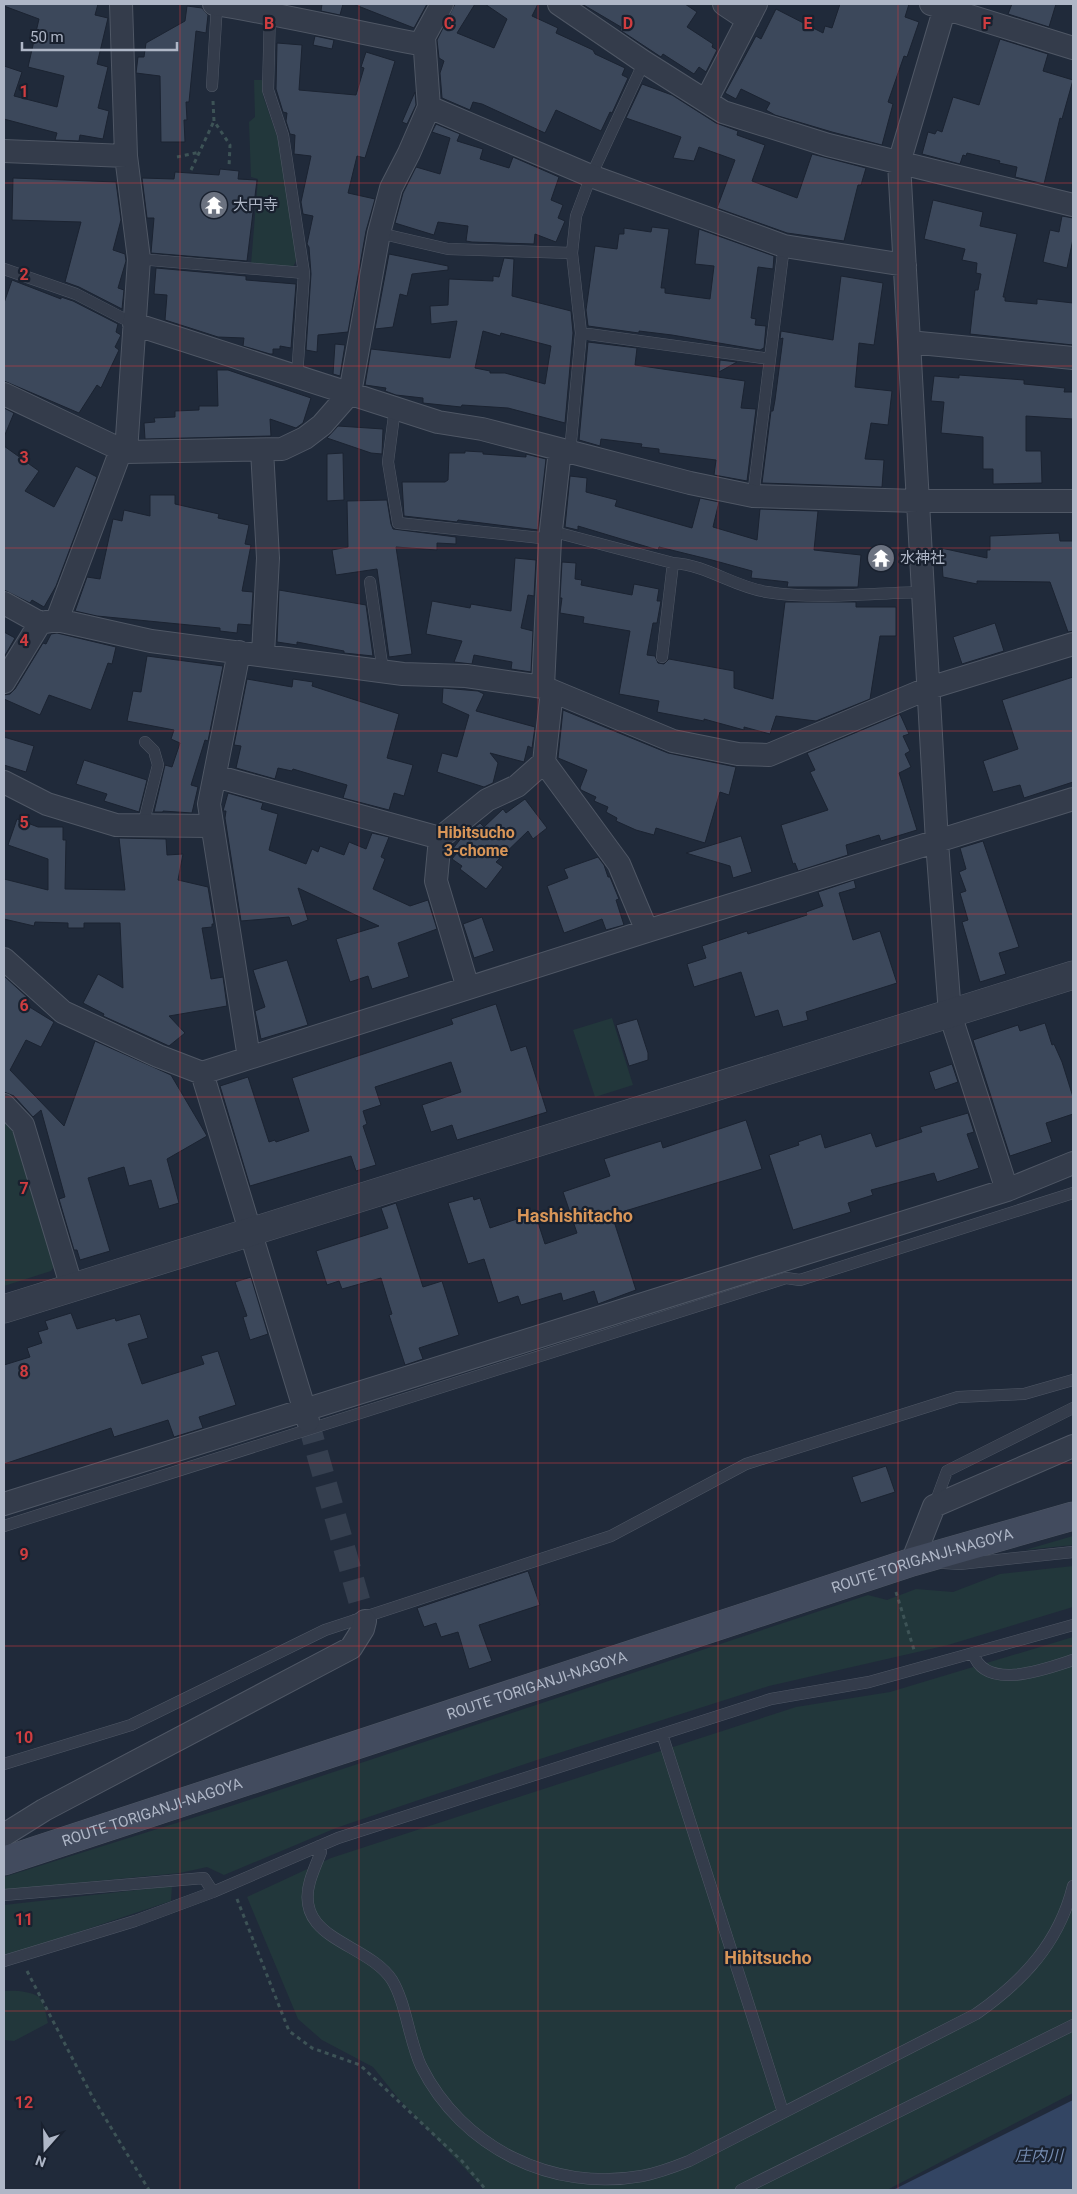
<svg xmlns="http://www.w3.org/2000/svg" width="1077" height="2194" font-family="Roboto,'Noto Sans JP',sans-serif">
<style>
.green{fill:#22373b}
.water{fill:#334563}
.building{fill:#3c485b;stroke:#1b2331;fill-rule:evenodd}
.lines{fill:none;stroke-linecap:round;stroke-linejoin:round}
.minor-tunnel{stroke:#353f4f;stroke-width:22;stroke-dasharray:22 11;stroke-linecap:butt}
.service-casing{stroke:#4f5765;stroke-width:12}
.minor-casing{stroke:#4f5765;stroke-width:24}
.tertiary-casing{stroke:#4f5765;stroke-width:29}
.secondary-casing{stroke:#4f5765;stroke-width:29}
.path{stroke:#3d5356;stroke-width:3;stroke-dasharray:4 4;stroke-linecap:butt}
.service{stroke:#343c4b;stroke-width:11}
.minor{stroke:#343c4b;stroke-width:22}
.tertiary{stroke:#343c4b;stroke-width:28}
.secondary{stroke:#424b5e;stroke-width:28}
.grid{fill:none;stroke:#d03d40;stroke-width:1;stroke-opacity:0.55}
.labels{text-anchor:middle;stroke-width:4.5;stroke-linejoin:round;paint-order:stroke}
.poi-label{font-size:15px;fill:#afb7c7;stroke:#19212f;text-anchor:start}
.street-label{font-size:15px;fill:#afb7c7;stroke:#19212f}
.neighbourhood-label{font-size:16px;font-weight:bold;fill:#d99658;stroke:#19212f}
.water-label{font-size:16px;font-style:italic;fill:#758cb1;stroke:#19212f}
.quarter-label{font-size:18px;font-weight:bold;fill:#d99658;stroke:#19212f}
.grid-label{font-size:16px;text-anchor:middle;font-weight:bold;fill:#d03d40;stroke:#19212f;stroke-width:4.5;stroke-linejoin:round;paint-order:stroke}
</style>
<rect width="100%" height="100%" fill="#202a3a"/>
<path class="green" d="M254 80H262L263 96 278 139 297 259 293 267 251 264 258 179 251 177 249 122 255 117Z
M612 1018 633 1085 595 1097 573 1030Z
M4 1117 16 1129 55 1265 51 1271 4 1286Z
M1073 1536V1545L1025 1550Z
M1073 1566V1607L948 1645 769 1686 540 1759 336 1828 224 1875 207 1867 180 1873 4 1890V1877L234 1805 868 1595 887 1600 916 1589 953 1592 1000 1574Z
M1073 1637V2093L887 2190H485L398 2098 373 2067 322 2040 298 2019 247 1897 331 1858 796 1707 890 1692Z
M172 1886 171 1901 4 1957V1905Z
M4 1991C13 1990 31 1991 39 1997 45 2003 46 2016 48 2023L14 2041 4 2040Z"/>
<path class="water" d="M1073 2100V2190H893Z"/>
<path class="building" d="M4 4H98L95 15 108 18 97 64 108 67 98 108 109 111 103 139 80 135 79 141 55 140 57 133 4 119V66L22 72 14 96 57 107 64 76 28 67 39 19 4 6Z
M322 4H343L340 15 321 11Z
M353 4H427L414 28Z
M455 4H475L457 33 494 48 507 19 485 4H538L532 16 558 28 556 33 593 50 595 54 625 68 622 75 628 78 612 113 610 112 601 131 556 110 545 133 482 104 473 102 470 110 442 98 440 73 444 61 439 58 437 40Z
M582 4H685L697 12 687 27 713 44 712 47 717 50 706 72 699 67 694 74 663 54 661 57 620 30 621 27Z
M840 4H909L905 17 919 22 907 57 904 56 888 102 893 104 882 145 832 132 775 115 766 110 770 103 741 89 736 99 725 93 756 36 761 39 776 9 823 33 825 26 832 28Z
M1012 4H1056L1049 27 1008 14Z
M187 6 202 8 208 15 206 33 196 31 189 102H186L187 120H184L185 142H161L160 76 136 73 138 57H144L146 43 185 21Z
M315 36 334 40 332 49 313 45Z
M1000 39 1048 54 1043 71 1073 80 1062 119 1060 118 1044 184 1015 177 1017 167 999 163 1000 161 967 153 966 156 963 155 960 164 922 154 928 132 935 134 937 130 942 132 953 97 979 105Z
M277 43 302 45 299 90 356 95 364 68 361 67 366 52 395 61 365 158 357 156 348 193 375 199 366 231 348 332 318 335 317 352 306 350 311 274 309 247 307 244 313 216 303 214 301 202 311 156 294 154 295 135 290 134 286 121 287 113 283 112 276 89Z
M642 84 672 95 716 123 738 131 737 135 765 145 752 181 797 198 812 154 866 168 861 185H858L844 241 787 233 717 208 735 160 699 147 694 161 673 158 681 137 626 118Z
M415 92 416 105 407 124 402 122Z
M436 124 460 134 457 141 483 149 480 159 509 168 513 157 559 177 551 200 563 205 558 218 565 221 556 242 535 234 534 244 472 242 466 241 468 226 438 222 434 235 395 223 403 193 416 167 440 174 450 138 432 132Z
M220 169 239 171 238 179 257 180 247 261 151 253 154 218H147L142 178 174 179 175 172 219 175Z
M13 178 116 182 121 220 113 250 125 254 126 261 118 288 124 290 122 309 79 287 65 282 81 222 12 220Z
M933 200 983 212 980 226 1017 234 1003 297H1005V301L1037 304V299L1073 303V345L970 334 975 290H978L981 274 976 273 977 263 962 260 965 249 924 239Z
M1062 216 1073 218V239L1067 268 1043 262 1050 230 1059 232Z
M652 227 669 229 661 288H665V293L710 299 714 266 695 264 699 229 774 256 773 269 758 267 751 318 756 319 755 325 766 326 764 348 760 350 672 335 639 331V333L588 326 586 310 595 246 617 249 619 234H624V228L651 232Z
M389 254 448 266V270L412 274 407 296 400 294 393 327 375 329Z
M504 258 514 259 512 296 571 311 573 333 565 423 508 408 462 405 461 407 423 403V398L396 395 385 391 386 388 365 385 371 349 450 358 457 321 431 324 430 306 448 305 449 279 493 281V276L499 277ZM483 331 500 336 501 333 551 346 545 384 505 373H490V371L475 368Z
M156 268 246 276V280L296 284 291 348 280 346V349H273V354H270L243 346 244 338 218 337 165 320 167 295 154 294Z
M841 276 883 283 874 345 859 343 855 387 892 391 888 425 871 423 865 459 884 460 882 487 762 483 771 411H773L775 400 783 338 780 339 781 331 833 340Z
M12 280 61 299V297L73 301 118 324 116 332 121 335 115 347 119 350 101 388 97 385 79 413 4 381V303Z
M588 342 637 348 635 365 745 381 741 408 756 409 747 481 714 475 716 460 659 453V449L641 447 642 444 601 439 600 446 579 440Z
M335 344 345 345 340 376 333 374Z
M720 360 737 362 719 372Z
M217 370H228L311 398 303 423 296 428 270 419 271 436 145 439 144 423 155 422 154 418 175 417V411L199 410V406H218Z
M959 375 1024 380V384L1065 388 1064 392H1073V419L1026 416V451H1041L1042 483 993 484V469H983V437L941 433 944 402 931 401 934 376 959 378Z
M4 408 14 413 4 437Z
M338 426 383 429 382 454 371 453 327 438Z
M4 446 39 471 25 491 54 507 76 466 97 477 56 586 44 607 32 600 30 603 4 590Z
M465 451 483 452V454L526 457V454L546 459 538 530 458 520 457 522 404 516 402 482H445L448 480 449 453H465Z
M343 453 344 500 327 501V454Z
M570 476 587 478 586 492 617 500 615 506 692 528 700 498 719 502 713 527 757 540 760 509 818 511 814 550 861 555 858 587H787L788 582 751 578 752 571 712 560 659 547 658 550 578 526V530L565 527Z
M150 495H175V504L219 514 218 518 249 525 245 544 251 545 242 591 253 592 251 625 238 624 237 633 220 631V628L97 616 75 611 87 577 100 579 113 519 122 521 124 510 150 516Z
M387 500 391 524 393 529 456 537V544L437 543V550L396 547 412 654 389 657 377 569 336 575 332 550 348 547 347 501Z
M1059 533 1060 541H1073V631L1068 632 1050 582 977 581V584L943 577 941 548 987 558V550H990V536Z
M515 558 536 560 534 596 528 595 521 628 533 631 531 672 511 669 512 662 474 655 472 664 454 662 462 641 426 634 432 601 470 608 471 604 511 611Z
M562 562 576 563 575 579 582 580 581 585 632 595 634 584 659 589 657 601H661L657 623H653L647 655 655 656 658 663 664 664 669 659 734 671V688L773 699 785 602H856V607H896V636H880L870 699 816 721 776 716 770 734 744 727V730L704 719V721L657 712 659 701 619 694 630 631 583 623 584 617 560 613 562 598H560Z
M279 590 366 605 373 656 344 653V651L297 642V645L277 642Z
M995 623 1004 651 962 664 953 637Z
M4 632 15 638 4 657Z
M57 633 116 647 112 664 108 663 91 710 49 695 40 715 4 699V695L10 694 15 689 43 643 46 644 51 634Z
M147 656 223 666 208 741 205 740 191 785 198 787 192 813 163 811V812H154L165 765 172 767 180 743 171 739 174 730 127 721 133 691 141 692Z
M1073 677V782L1024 798 1020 785 993 792 983 761 1018 749 1002 700Z
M247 679 292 687 293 679 313 682 312 686 399 714 387 758 413 765 404 796 394 793 389 810 343 798 347 785 293 769 292 771 278 768 275 779 236 768 241 746 234 745Z
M443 688 478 691 484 694 476 711 535 727 532 748 528 746 524 762 490 753 498 763 493 783 484 787 437 772 442 753 457 757 469 715 442 703Z
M563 710 668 753 736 767 729 795 720 792 705 843 656 828 654 835 636 830 616 821 617 818 606 812 608 807 594 801 596 797 581 790 580 788 587 770 558 758Z
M900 714 909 734 903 736 910 751 905 754 911 767 899 773 917 830 881 841 879 835 846 845 848 855 798 871 795 863 793 864 781 825 828 810 810 772 815 770 807 753Z
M4 737 34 746 26 772 4 765Z
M84 760 147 780 139 812 104 801 107 794 76 784Z
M228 793 263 803 261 809 278 814 269 850 306 864 312 849 318 852 320 846 344 855 349 842 366 849 372 833 389 837 381 857 385 859 373 889 410 906 428 900 437 929 398 943 409 977 372 989 368 976 350 982 336 939 379 926 298 888 308 920 292 926 289 917 241 921 225 818 226 811H223Z
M525 799 547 828 533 839 528 831 496 862 503 867 486 889 460 869 462 866 452 859 456 854 452 850 462 837 480 823 484 827 503 809 506 813Z
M17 819 38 827H63V840H66L65 889 125 890 119 838 166 839 167 855 183 854 178 880 208 887 214 924H212V927L202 928 211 979 223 977 227 1006 169 1016 185 1033 169 1046 103 1016 104 1014 83 1003 98 974 123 988 120 923H84V928H68V923L35 922 34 926 4 919V879L48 890V859L8 845Z
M741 836 752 872 733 878 730 866 686 853Z
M983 841 1019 947 999 953 1006 974 980 982 962 922 968 920 960 893 966 891 959 872 966 869 960 848Z
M598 857 604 865 608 877H610L619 899 616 900 624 925 606 930 602 919 564 933 547 886 568 878 564 869Z
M854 880 856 888 839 893 853 940 880 931 897 983 806 1012 808 1020 783 1027 778 1010 755 1017 741 972 694 987 687 964 706 958 702 946 747 931 748 934 807 915 806 912 823 906 818 892Z
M482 917 494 951 474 958 463 924Z
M287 960 308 1025 261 1039 255 1011 265 1007 253 970Z
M4 976 28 998 23 1003 54 1022 41 1047 26 1040 10 1070 64 1126 95 1041 171 1075 207 1136 167 1159 179 1203 159 1209 151 1180 129 1186 124 1167 88 1178 110 1251 80 1260 77 1250H74L59 1199 65 1197 41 1110 33 1117 14 1096 4 1092Z
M496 1004 511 1051 526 1046 547 1112 457 1140 452 1125 431 1132 422 1105 461 1092 451 1062 375 1087 381 1105 363 1111 367 1124 363 1126 376 1165 356 1171 351 1156 250 1186 220 1086 248 1077 269 1142 275 1140 276 1142 309 1131 292 1078 453 1024 451 1019Z
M637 1019 648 1053V1060L629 1066 616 1025Z
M1045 1023 1052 1045 1054 1044 1062 1062 1073 1097V1114L1046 1123 1052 1142 1010 1156 973 1040 1018 1025 1020 1031Z
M952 1064 958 1082 935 1090 929 1072Z
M968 1113 974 1132 967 1134 979 1168 937 1182 934 1173 871 1190 873 1195 848 1203 851 1212 793 1230 769 1155 799 1145 798 1142 821 1134 825 1148 871 1133 876 1147 922 1132 920 1127Z
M746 1120 762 1169 612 1215 636 1290 598 1304 594 1291 563 1301 561 1293 521 1305 518 1296 498 1303 484 1259 468 1264 448 1203 473 1196 474 1200 480 1198 490 1228 535 1213 545 1244 577 1233 563 1192 610 1176 604 1159 661 1141 663 1148Z
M396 1203 423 1287 442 1281 459 1335 419 1348 423 1359 405 1365 389 1315 392 1314 381 1278 342 1289 339 1281 327 1285 316 1251 388 1228 381 1208Z
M251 1277 268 1334 250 1340 243 1317 247 1316 235 1282Z
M71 1313 77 1329 115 1318 116 1321 140 1314 148 1338 128 1344 142 1384 204 1364 201 1356 218 1351 236 1405 199 1417 203 1428 174 1437 168 1420 114 1437 111 1428 4 1464V1365L30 1357 27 1348 42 1343 38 1332 48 1329 45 1321Z
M886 1466 895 1492 861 1503 852 1477Z
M528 1571 540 1605 479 1625 492 1661 469 1669 458 1632 441 1637 436 1623 424 1627 417 1608Z"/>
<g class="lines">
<path class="minor-tunnel" d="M308 1421 365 1621"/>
<g class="service-casing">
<path id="service" d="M270 12 268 90 283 135 304 273 297 377
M212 86 217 4
M379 233 448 249 572 253
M139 259 304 273
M4 269 76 294 134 324
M581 333 770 359
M395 408 388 462 398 523 550 539
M570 452 581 333 572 253 576 216 591 176 644 62
M753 496 784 246
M551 531 673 563C707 565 734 587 767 592 817 600 872 593 923 592
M370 582 383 671
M662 657 673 563
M143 825 158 765 154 751 145 742
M934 1506 947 1471 1073 1408
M4 1526 786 1278 800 1280 1073 1193
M942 1561 944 1563 960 1564 1073 1552
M973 1653C985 1692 1046 1669 1073 1660
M662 1734 783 2112
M4 1764 131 1725 325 1630 611 1536 746 1464 958 1397 1024 1394 1073 1380
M319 1846 321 1852C317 1862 313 1871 310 1881 293 1940 367 1942 392 1980 406 2003 409 2040 421 2066 462 2148 552 2192 642 2176 658 2173 674 2167 689 2161L976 2014C1023 1981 1059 1943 1073 1886
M4 1895 204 1878 213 1892
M4 1961 135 1921 213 1892 338 1838 771 1699 869 1682 1073 1625
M741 2190 1073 2025"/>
</g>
<g class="minor-casing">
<path id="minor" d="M121 4 126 156 139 259 126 452
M214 4C285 15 354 32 424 45
M559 4 644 62 723 112 828 145 1073 205
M724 4 748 20
M931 4 1073 48
M946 4 899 163 937 842 950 1014 1007 1190
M706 101 756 4
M429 107 591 176 784 246 905 265
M4 151 126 156
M134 324 438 422 482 429 690 483 753 496 917 501H1073
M909 342 1073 358
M4 394 126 452 282 449 305 438 322 425 350 393 379 233 391 188 409 153 429 107 424 37 442 4
M262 450 268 558 263 654
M4 603 40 623 57 620 151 641 403 674 466 676 543 687 673 741 738 754 769 755 929 688 1073 644
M57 620 121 450
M239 652 209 804 249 1058
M4 682 40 623
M543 687 550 539 560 450
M544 762 619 864 647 931
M215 776 440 838
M4 782 47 804 116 825 211 826
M4 959 63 1012 158 1056 202 1073 647 931 1073 799
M468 988 436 881 440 838 487 800 517 786 544 762 552 691
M202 1073 308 1421
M4 1105 23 1125 72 1288
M4 1504 1007 1190 1073 1163
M912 1562 934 1506 1073 1446
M4 1835 44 1810 351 1648 363 1629 365 1621"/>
</g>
<g class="tertiary-casing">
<path id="tertiary" d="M4 1309 1073 975"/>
</g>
<g class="secondary-casing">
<g id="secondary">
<path id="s1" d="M4 1861 912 1562 1073 1516"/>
</g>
</g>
<path class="path" d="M213 101 214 121 230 145 229 167
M177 157 200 152
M191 170 214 121
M896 1592 915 1653
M237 1899 289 2031 312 2048 360 2065 462 2161 486 2190
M27 1971 93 2098 149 2190"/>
<use href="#service" class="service"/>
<use href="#minor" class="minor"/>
<use href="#tertiary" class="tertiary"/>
<use href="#secondary" class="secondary"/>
</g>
<path class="grid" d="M180 4V2190M359 4V2190M538 4V2190M718 4V2190M898 4V2190M4 183H1073M4 366H1073M4 548H1073M4 731H1073M4 914H1073M4 1097H1073M4 1280H1073M4 1463H1073M4 1646H1073M4 1828H1073M4 2011H1073"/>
<defs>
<g id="temple-disc" transform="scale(1.4375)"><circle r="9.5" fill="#6b7280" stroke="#19212f"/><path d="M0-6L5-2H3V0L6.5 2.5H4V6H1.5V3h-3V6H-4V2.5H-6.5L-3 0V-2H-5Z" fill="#fff"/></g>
</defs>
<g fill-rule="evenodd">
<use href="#temple-disc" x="214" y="205"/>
<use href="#temple-disc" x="881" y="558"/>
</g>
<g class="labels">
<g class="poi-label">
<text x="233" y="210">大円寺</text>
<text x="900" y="563">水神社</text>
</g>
<g class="street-label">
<text dy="5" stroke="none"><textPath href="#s1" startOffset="966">ROUTE TORIGANJI-NAGOYA</textPath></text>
<text dy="5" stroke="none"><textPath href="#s1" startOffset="561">ROUTE TORIGANJI-NAGOYA</textPath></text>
<text dy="5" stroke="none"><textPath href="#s1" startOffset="156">ROUTE TORIGANJI-NAGOYA</textPath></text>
</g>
<g class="neighbourhood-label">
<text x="476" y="838">Hibitsucho<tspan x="476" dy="18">3-chome</tspan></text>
</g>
<g class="water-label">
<text x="1039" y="2161">庄内川</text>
</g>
<g class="quarter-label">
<text x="575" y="1222">Hashishitacho</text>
<text x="768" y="1964">Hibitsucho</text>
</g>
</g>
<g class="grid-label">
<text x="269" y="29">B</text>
<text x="449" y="29">C</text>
<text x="628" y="29">D</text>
<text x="808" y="29">E</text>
<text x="987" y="29">F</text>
<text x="24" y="97">1</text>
<text x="24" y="280">2</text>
<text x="24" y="463">3</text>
<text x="24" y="646">4</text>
<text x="24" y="828">5</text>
<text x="24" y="1011">6</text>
<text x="24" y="1194">7</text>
<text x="24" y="1377">8</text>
<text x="24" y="1560">9</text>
<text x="24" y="1743">10</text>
<text x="24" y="1925">11</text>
<text x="24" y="2108">12</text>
</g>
<rect width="1077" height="2194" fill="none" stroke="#afb7c7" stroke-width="10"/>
<g transform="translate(45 2149) rotate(200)" stroke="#19212f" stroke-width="4" paint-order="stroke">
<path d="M0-4L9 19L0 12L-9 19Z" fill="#afb7c7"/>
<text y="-8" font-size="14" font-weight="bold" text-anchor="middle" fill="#afb7c7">N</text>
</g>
<path d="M22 42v8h155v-8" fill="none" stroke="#afb7c7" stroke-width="2.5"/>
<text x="30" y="42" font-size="15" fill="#afb7c7" stroke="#19212f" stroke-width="4" paint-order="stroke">50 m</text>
</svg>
